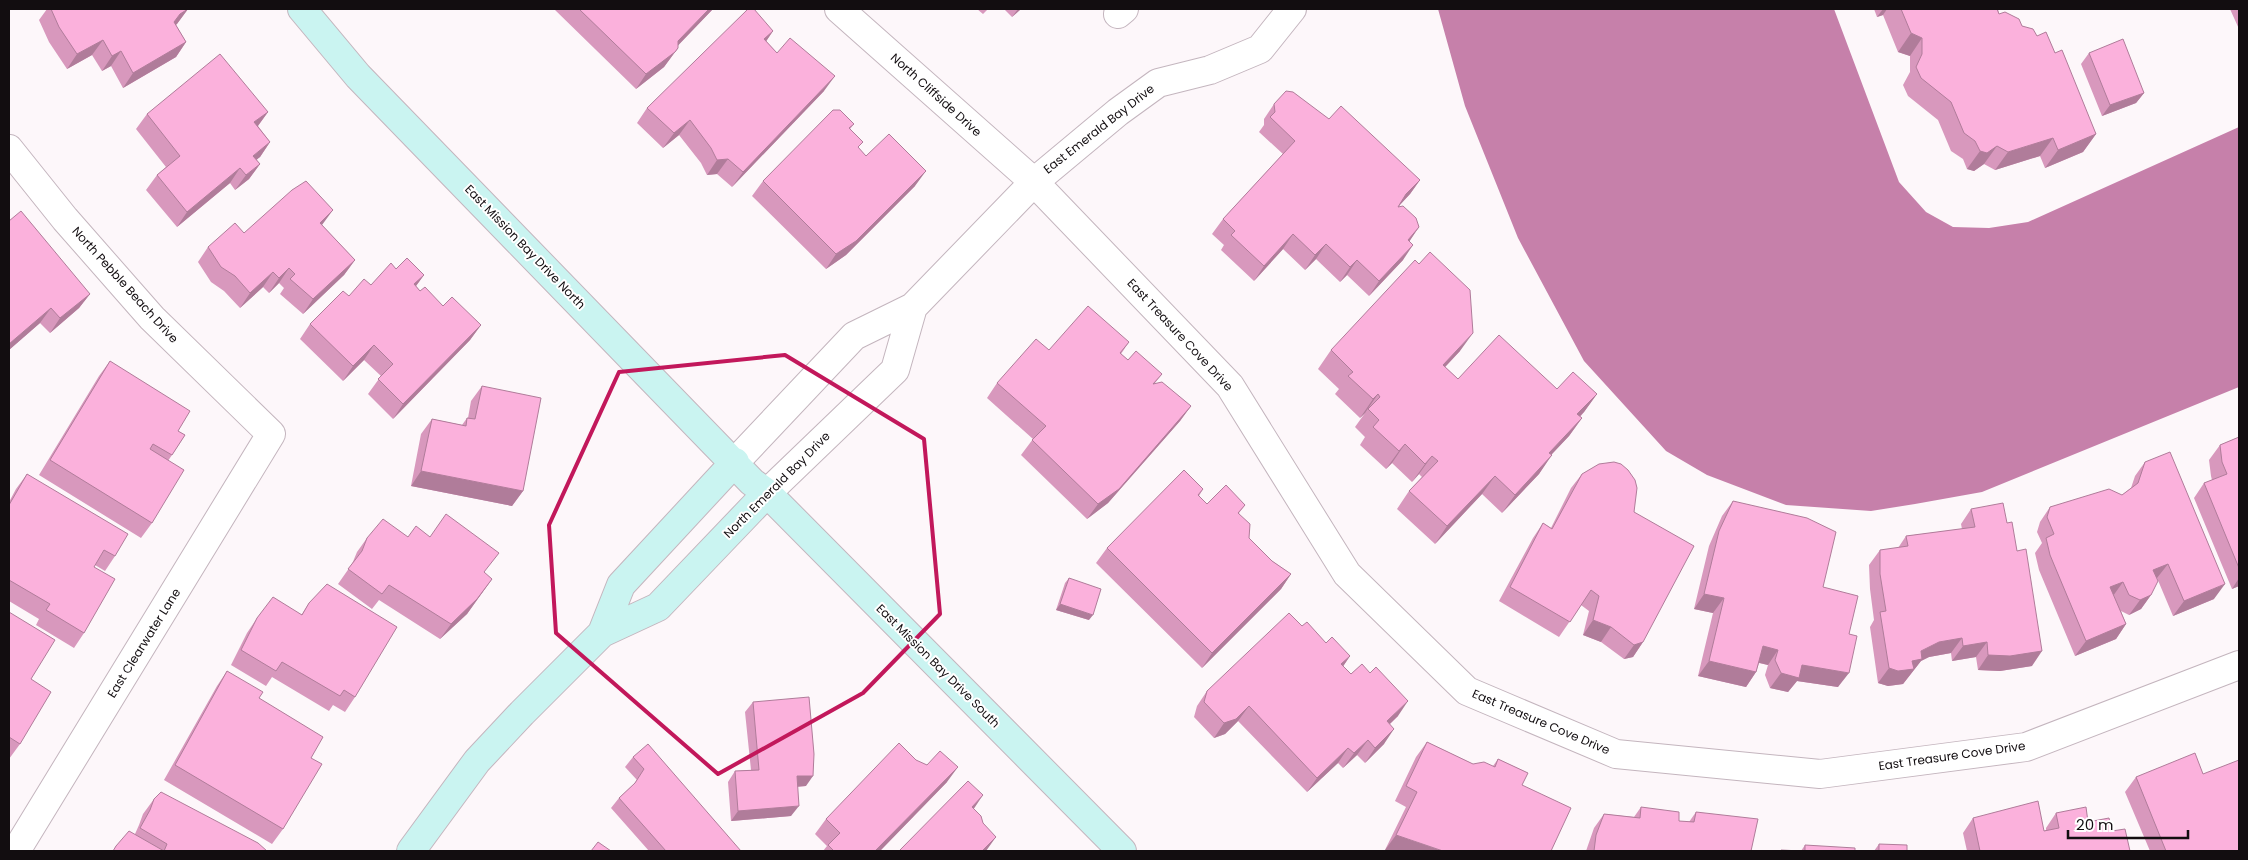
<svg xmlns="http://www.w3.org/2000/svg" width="2248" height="860" font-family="Poppins,sans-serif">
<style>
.water{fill:#c680aa}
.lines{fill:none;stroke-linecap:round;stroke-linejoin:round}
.street-casing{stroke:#c4b5be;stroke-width:30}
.secondary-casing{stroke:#c4b5be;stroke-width:30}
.street{stroke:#fff;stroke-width:28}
.secondary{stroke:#caf4f1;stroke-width:28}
.wall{fill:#d898bd}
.shaded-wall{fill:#b07c9a}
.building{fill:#fbb1dc;stroke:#b07c9a}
.marked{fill:none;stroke:#c2185b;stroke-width:4;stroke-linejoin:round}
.labels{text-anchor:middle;stroke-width:4;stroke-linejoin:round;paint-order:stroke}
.street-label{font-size:12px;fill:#120d10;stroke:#fff}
</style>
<rect width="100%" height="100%" fill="#fdf7fa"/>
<path class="water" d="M1438 9H1834L1899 182 1926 212 1953 227 1989 228 2028 222 2239 127V387L1982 492 1915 504 1871 511 1786 505 1707 475 1666 451 1584 361 1518 238 1465 106Z"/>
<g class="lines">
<g class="street-casing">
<path id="street" d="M839 9 1034 182 1230 386 1347 574 1467 691 1616 754 1820 774 2026 747 2239 665
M1118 14 1124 9
M9 149 65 219 152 318 271 434 16 851
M735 462 854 336 913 307 1034 182 1118 112 1158 83 1210 70 1260 49 1292 9
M767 493 895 370 913 307"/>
</g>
<g class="secondary-casing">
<path id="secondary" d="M302 9 358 76 752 482 767 493 1122 851
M602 633 621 585 735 462
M411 851 477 761 522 713 602 633 658 607 767 493"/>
</g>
<use href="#street" class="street"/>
<use href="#secondary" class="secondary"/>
</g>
<path class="wall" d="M47 9H188L176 25 186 42 176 57 123 88 111 66 102 71 92 55 67 69 49 42 39 20Z
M554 9H713L678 45V48L664 67 636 89Z
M977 9H988L983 14Z
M1004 9H1021L1012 17Z
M1874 9H1998L1999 14 2022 26 2037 36 2055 53 2096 134 2083 152 2045 168 2040 156 1995 170 1984 164 1974 171 1967 169 1963 159 1951 151 1938 120 1908 96 1903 85 1910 72V56L1898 52 1883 15 1877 17Z
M2230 9H2239V29Z
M773 31 766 41 777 53 824 91 732 187 717 174 707 175 701 163 679 135 663 148 637 123 647 108Z
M2089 53 2144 93 2136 103 2102 116 2081 64Z
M1274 104 1329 119 1420 180 1410 194 1398 207 1419 227 1409 241 1403 260 1369 296 1347 275 1340 282 1316 259 1305 270 1283 249 1254 281 1221 250 1224 245 1212 234 1223 219 1283 154 1259 132 1264 125V119Z
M268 112 258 126 270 142 260 157 256 159 260 164 249 179 235 190 230 183 177 227 146 190 157 175 166 167 136 129 147 114Z
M854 124 850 129 858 148 866 156 915 186 846 255 826 269 752 196 763 181Z
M9 221 90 294 79 308 50 333 40 323 9 350Z
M322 225 355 260 344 275 303 314 280 294 284 288 279 283 269 293 263 287 240 308 224 291 211 282 198 262 208 247 244 233Z
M396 269 424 275 416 286 420 291 443 306 481 325 470 340 393 419 368 394 381 376 364 360 343 381 300 339 310 324 349 296 371 285Z
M1129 342 1121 354 1128 360 1162 374 1155 383 1191 406 1180 421 1108 503 1087 519 1021 455 1033 439 987 398 997 383 1049 350Z
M1331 350 1460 351 1445 367 1458 379 1557 389 1597 394 1584 412 1580 417 1582 418 1569 436 1551 455 1539 474 1502 513 1482 494 1435 544 1397 509 1409 491 1422 477 1419 474 1412 482 1392 463 1386 469 1360 445 1365 437 1355 427 1365 413 1360 418 1335 394 1339 389 1318 369Z
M110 361 178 431 185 435 168 461 152 523 141 538 39 475 99 376Z
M482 386 523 491 512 506 411 486 421 434 432 419 462 425 467 418H468L471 401Z
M2239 437V586L2232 589 2194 498 2204 483 2212 480 2211 476 2209 460 2220 445Z
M2145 462 2214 599 2173 616 2157 578V579L2151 595 2141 609 2129 615 2121 611 2126 624 2116 639 2075 656 2039 570 2035 553 2042 543 2037 532 2040 522 2050 507 2122 495 2131 488 2135 476Z
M27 474 115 556 105 571 95 565 94 567 84 633 74 648 36 625 39 619 9 601V502L16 489Z
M1582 474 1634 512 1643 642 1633 657 1624 659 1601 642 1583 635 1589 611 1581 605 1559 637 1499 601 1533 538 1543 523 1551 528 1571 488Z
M1203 489 1199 496 1207 504 1245 505 1239 513 1249 538 1272 561 1291 574 1281 589 1202 668 1096 563 1107 548Z
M1733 501 1823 587 1849 634 1838 687 1797 681 1788 692 1770 688 1765 675 1768 665 1759 663 1756 672 1746 687 1698 676 1713 613 1694 609 1709 546 1722 516Z
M1971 509 2032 666 2000 671 1978 670 1976 657 1952 661 1951 653 1929 657 1921 661 1903 684 1888 686 1878 683 1870 627 1874 620 1870 589 1869 565 1880 550 1898 548 1906 536 1962 529 1961 524Z
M430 537 492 579 467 614 440 639 379 600 372 609 338 584 352 564 357 552 367 538Z
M1069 578 1089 620 1056 610 1065 583Z
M309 603 355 697 345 712 333 705 329 711 272 677 266 686 231 665 247 633 257 618 302 614Z
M9 612 31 679 20 744 9 759Z
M1302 626 1326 643 1350 656 1343 666 1351 674 1398 716 1390 724 1384 744 1365 763 1357 755 1343 768 1338 763 1307 792 1238 721 1225 734 1214 738 1194 717 1197 706 1207 691Z
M227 671 259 698 311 758 283 829 272 844 164 780 217 686Z
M753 702 806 786 797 787 791 816 731 821 728 782 735 771 751 770 745 712Z
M1427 742 1473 764 1493 766 1498 759 1528 773 1385 850 1406 807 1395 801 1416 757Z
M633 757 740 851H649L611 808 619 798 634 784 637 780 625 767Z
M916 760 947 782 880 851H823L827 846 815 834 826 819Z
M2203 774 2239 851H2150L2125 792 2136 777Z
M154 799 267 851H113L116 846 135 834 139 825 143 814Z
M1641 807 1679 821 1689 822 1696 812 1751 851H1586L1594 828 1604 814 1634 817Z
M2056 813 2088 822 2112 831 2130 851H1967L1963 833 1973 818 2044 831 2046 830V828Z
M1879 844 1907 851H1874Z
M1805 845 1855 851H1781V850L1801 851Z"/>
<path class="shaded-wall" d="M188 9 177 24 170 29 174 22 180 14Z
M709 9H713L668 56 678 41Z
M1018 9H1021L1012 17Z
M1883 9H1887L1883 15 1877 17Z
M773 31 763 46 764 39Z
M1911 33 1922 38 1910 56 1898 52Z
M103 40 92 55 67 69 77 54Z
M186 42 176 57 123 88 133 73Z
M678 48 664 67 636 89 646 74Z
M121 51 111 66 102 71 112 56Z
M835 76 824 91 732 187 743 172Z
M2144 93 2136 103 2102 116 2110 105Z
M268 112 257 127 254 122Z
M690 120 679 135 663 148 674 133Z
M2096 134 2083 152 2045 168 2058 150Z
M2053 138 2040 156 1995 170 2008 152Z
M270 142 260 157 243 171 253 156Z
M1997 146 1984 164 1974 171 1967 169 1980 151Z
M728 159 717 174 707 175 717 160Z
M260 164 249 179 235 190 246 175Z
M240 168 230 183 177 227 187 212Z
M926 171 915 186 846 255 826 269 836 254Z
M1420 180 1410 194 1396 209 1406 194Z
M333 210 322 225 320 223Z
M1419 227 1409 242 1408 240Z
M1293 234 1283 249 1254 281 1264 266Z
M1326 244 1316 259 1305 270 1315 255Z
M1413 245 1403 260 1369 296 1379 281Z
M355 260 344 275 303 314 313 299Z
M1357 260 1347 275 1340 282 1350 267Z
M289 268 279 283 269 293 279 278Z
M273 272 263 287 240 308 250 293Z
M424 275 413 290 414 284Z
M90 294 79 308 50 333 60 318Z
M51 308 40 323 9 350V344Z
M481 325 470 340 393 419 403 404Z
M1473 333 1460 351 1430 383 1443 365Z
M374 345 364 360 343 381 353 366Z
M1378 394 1365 413 1360 418 1373 399Z
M1597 394 1584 412 1564 432 1577 414Z
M1191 406 1180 421 1108 503 1087 519 1098 504Z
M1582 418 1569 436 1536 471 1549 453Z
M1405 444 1392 463 1386 469 1399 451Z
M1552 455 1539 474 1502 513 1515 495Z
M1432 456 1419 474 1412 482 1425 464Z
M421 471 523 491 512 506 411 486Z
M1495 476 1482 494 1435 544 1447 526Z
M2168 564 2157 578 2143 585 2153 570Z
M1291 574 1281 589 1202 668 1212 653Z
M2239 578V586L2232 589Z
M492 579 467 614 440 639 451 624Z
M2123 582 2113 596 2110 587Z
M2225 584 2214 599 2173 616 2184 601Z
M1704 594 1724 598 1713 613 1694 609Z
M2151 595 2141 609 2129 615 2140 600Z
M1060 604 1093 615 1089 620 1056 610Z
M1593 620 1611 627 1601 642 1583 635Z
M2126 624 2116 639 2075 656 2086 641Z
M1962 638 1951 653 1929 657 1921 661 1903 684 1888 686 1878 683 1889 668 1939 642Z
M1643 642 1633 657 1624 659 1634 645Z
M1987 642 1976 657 1952 661 1963 646Z
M1763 646 1778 650 1768 665 1752 661Z
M2042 651 2032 666 2000 671 1978 670 1988 655Z
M1350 656 1340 671 1341 664Z
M1709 661 1756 672 1746 687 1698 676Z
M1802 665 1849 673 1838 687 1797 681 1788 692 1770 688 1781 673Z
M1408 701 1398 716 1377 736 1387 721Z
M1249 706 1238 721 1225 734 1214 738 1224 723Z
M1394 729 1384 744 1365 763 1375 748Z
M1368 740 1357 755 1343 768 1354 753Z
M1348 748 1338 763 1307 792 1317 778Z
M958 767 947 782 880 851H875Z
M797 776H813L806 786 789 787Z
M983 795 973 810 972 807Z
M799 806 791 816 731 821 738 811Z
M1396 835 1443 851H1389L1385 850Z
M996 837 986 851H982Z"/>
<path class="building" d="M51 9H188L180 14 174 22 186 42 133 73 121 51 112 56 103 40 77 54 59 27Z
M579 9H709L678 41V48L675 52 646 74Z
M748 9H754L773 31 764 39 777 53 790 38 835 76 743 172 728 159 717 160 711 148 690 120 674 133 647 108Z
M1901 9H1997L1999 14 2005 12 2019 19 2022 26 2033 29 2037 36 2046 32 2055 53 2062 50 2096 134 2058 150 2053 138 2008 152 1997 146 1987 153 1980 151 1975 141 1964 133 1951 102 1921 78 1916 67 1922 54V38L1911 33Z
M2123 39 2144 93 2110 105 2089 53Z
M220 54 268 112 254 122 270 142 253 156 260 164 246 175 240 168 187 212 157 175 180 156 147 114Z
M1286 91 1293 92 1329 119 1341 106 1420 180 1406 194 1398 207 1403 206 1416 218 1419 227 1408 240 1413 245 1379 281 1357 260 1350 267 1326 244 1315 255 1293 234 1264 266 1231 235 1235 231 1223 219 1295 141 1270 117 1275 112 1274 104Z
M833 110H840L854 124 849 128 863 142 858 147 866 156 889 134 926 171 856 241 836 254 763 181Z
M306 181 333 210 320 223 355 260 313 299 290 279 295 274 289 268 279 278 273 272 250 293 235 276 221 267 208 247 235 223 244 233 292 190Z
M21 211 90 294 60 318 51 308 9 344V221Z
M1430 252 1470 290 1473 333 1443 365 1458 379 1499 335 1557 389 1573 372 1597 394 1577 414 1582 418 1549 453 1552 455 1515 495 1495 476 1447 526 1409 491 1438 461 1432 456 1425 464 1405 444 1399 451 1373 427 1379 420 1368 409 1380 397 1378 394 1373 399 1348 376 1353 372 1331 350 1415 260 1419 264Z
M407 258 424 275 414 284 420 291 425 287 443 306 452 297 481 325 403 404 378 379 393 364 374 345 353 366 310 324 343 291 349 296 364 279 371 285 391 263 396 269Z
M1088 306 1129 342 1120 353 1128 360 1136 351 1162 374 1153 384 1162 382 1191 406 1119 489 1098 504 1032 440 1046 426 997 383 1036 339 1049 350Z
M110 361 190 411 178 431 185 435 172 455 153 444 150 449 184 470 152 523 50 460Z
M482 386 541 398 523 491 421 471 432 419 466 426 467 418 475 419Z
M2239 437V568L2204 483 2227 474 2222 462 2220 445Z
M2170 452 2225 584 2184 601 2168 564 2153 570 2158 581 2151 595 2140 600 2129 595 2123 582 2110 587 2126 624 2086 641 2050 555 2046 538 2054 534 2047 517 2050 507 2109 489 2122 495 2138 483 2145 462Z
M1614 462 1621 464 1628 470 1635 480 1637 488 1634 512 1694 546 1643 642 1634 645 1611 627 1593 620 1599 596 1591 590 1570 622 1510 587 1543 523 1552 529 1582 474 1599 464Z
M1184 470 1203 489 1198 495 1207 504 1226 485 1245 505 1238 513 1250 524 1249 538 1272 561 1291 574 1212 653 1107 548Z
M27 474 128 534 115 556 104 550 94 567 115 579 84 633 46 610 50 604 9 580V505Z
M1733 501 1807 518 1836 532 1823 587 1858 596 1849 634 1857 636 1849 673 1802 665 1799 678 1781 673 1775 660 1778 650 1763 646 1756 672 1709 661 1724 598 1704 594 1719 531Z
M2003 503 2007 523 2012 522 2017 551 2026 549 2042 651 2010 656 1988 655 1987 642 1963 646 1962 638 1939 642 1921 651 1922 659 1912 661 1914 669 1898 671 1889 668 1880 612 1886 611 1880 574V550L1908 546 1906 536 1975 527 1971 509Z
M446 514 499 553 484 572 492 579 477 599 451 624 389 585 382 594 348 569 362 551 367 538 383 519 408 537 416 526 430 537Z
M1069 578 1101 589 1093 615 1060 604Z
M327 584 397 627 355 697 344 690 340 696 282 662 276 671 241 650 257 618 273 597 302 615 309 603Z
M9 612 55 640 31 679 51 692 20 744 9 737Z
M1289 613 1302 626 1307 622 1326 643 1332 637 1350 656 1341 664 1351 674 1362 664 1370 673 1376 667 1408 701 1387 721 1394 729 1375 748 1368 740 1354 753 1348 748 1317 778 1249 706 1236 719 1224 723 1204 702 1207 691Z
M227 671 263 692 259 698 323 737 311 758 322 764 283 829 175 765Z
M809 697 814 754 813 776H797L799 806 738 811 735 771 759 770 753 702Z
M1427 742 1473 764 1484 762 1495 767 1498 759 1528 773 1522 785 1571 808 1551 851H1443L1396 835 1417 792 1406 786Z
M899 743 916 760 927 765 940 751 958 767 875 851H834L828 845 840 833 826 819Z
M648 744 741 851H666L619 798 635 783 644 769 633 757Z
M2195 753 2203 774 2239 760V851H2166L2136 777Z
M968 781 983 795 972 807 981 816 983 823 996 837 982 851H899Z
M161 792 258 843 267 851H113L116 846 129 831 164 851 167 844 140 828 150 810 154 799Z
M2038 801 2044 831 2059 828 2056 813 2086 807 2088 822 2109 818 2112 831 2125 829 2130 851H1980L1973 818Z
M1641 807 1679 812V821L1694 822 1696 812 1758 819 1751 851H1594L1596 835 1604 814 1640 818Z
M598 842 611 851H591Z
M1879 844 1907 845V851H1879Z
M1805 845 1855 848V851H1805Z
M1781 850 1801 851H1781Z"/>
<path class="marked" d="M785 355 924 439 940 614 863 693 718 774 556 633 549 525 619 372Z"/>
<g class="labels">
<g class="street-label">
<text transform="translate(936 95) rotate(42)" y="4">North Cliffside Drive</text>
<text transform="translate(1099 129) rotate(-38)" y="4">East Emerald Bay Drive</text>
<text transform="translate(525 247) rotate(46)" y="4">East Mission Bay Drive North</text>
<text transform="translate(125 285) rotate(48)" y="4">North Pebble Beach Drive</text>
<text transform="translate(1180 335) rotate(47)" y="4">East Treasure Cove Drive</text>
<text transform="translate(777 485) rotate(-45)" y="4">North Emerald Bay Drive</text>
<text transform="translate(144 643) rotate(-58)" y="4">East Clearwater Lane</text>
<text transform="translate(938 666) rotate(45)" y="4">East Mission Bay Drive South</text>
<text transform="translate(1541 722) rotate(23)" y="4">East Treasure Cove Drive</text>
<text transform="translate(1952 756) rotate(-8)" y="4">East Treasure Cove Drive</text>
</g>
</g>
<rect width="2248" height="860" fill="none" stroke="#120d10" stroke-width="20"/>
<path d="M2068 830v8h120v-8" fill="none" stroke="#120d10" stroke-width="2.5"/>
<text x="2076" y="830" font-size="15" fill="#120d10" stroke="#ffffff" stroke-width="4" paint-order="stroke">20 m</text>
</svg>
